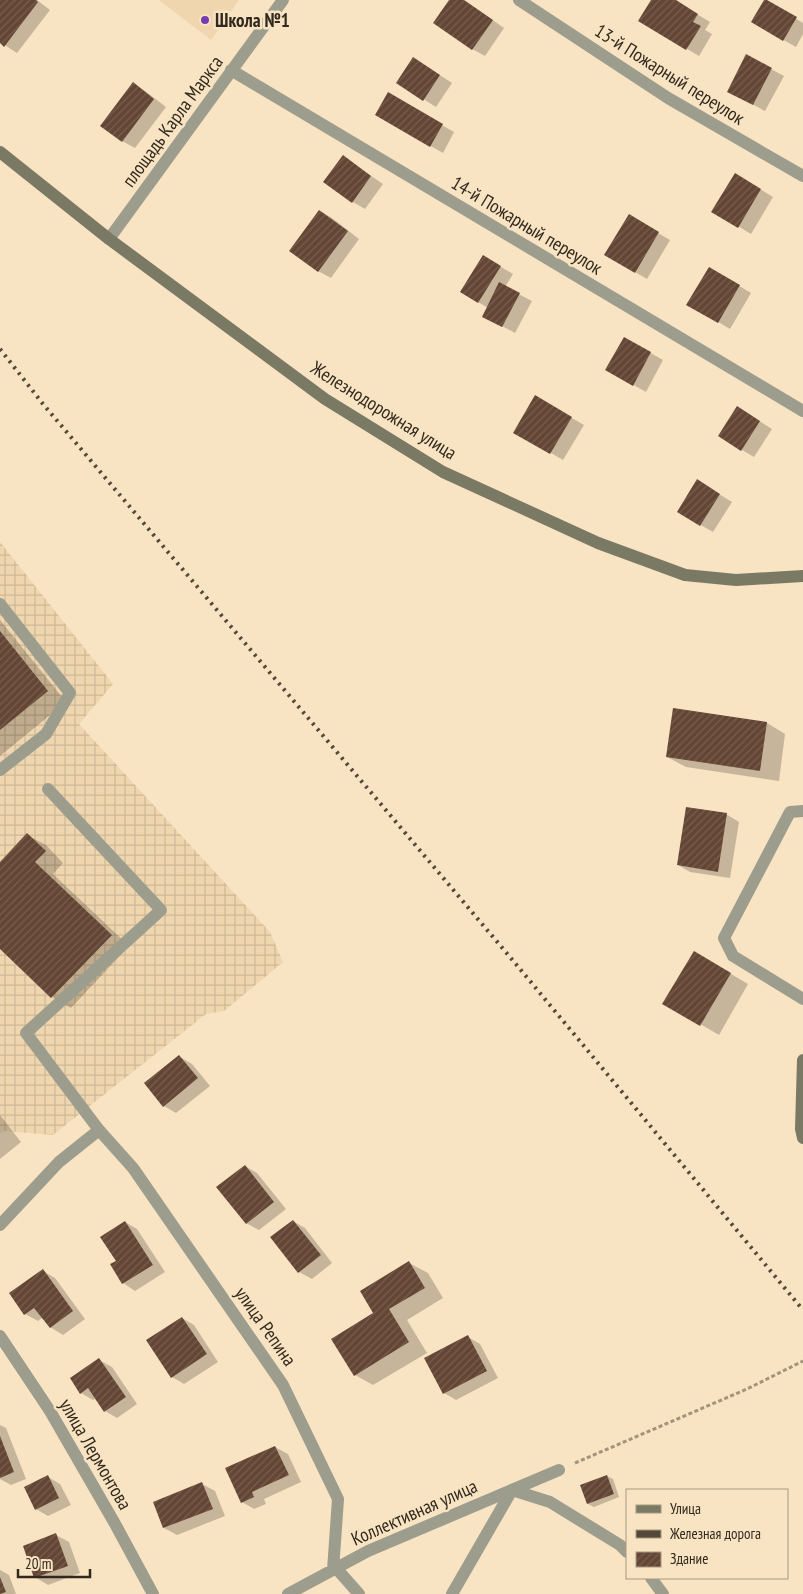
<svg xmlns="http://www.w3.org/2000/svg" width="803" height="1594" font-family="'PT Sans Narrow',sans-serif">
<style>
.built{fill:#f0d6af}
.industrial{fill:url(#industrial-grid)}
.shadow{fill:#0003}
.building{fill:url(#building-hatch)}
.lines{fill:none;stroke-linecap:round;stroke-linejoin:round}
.path{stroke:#a2937b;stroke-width:3;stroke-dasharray:4 2.5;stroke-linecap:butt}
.lane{stroke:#9d9d8e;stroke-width:12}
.street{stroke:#9d9d8e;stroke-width:12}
.secondary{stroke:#7a7964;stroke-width:12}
.rail{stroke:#534839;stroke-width:4;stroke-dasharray:2.5 5;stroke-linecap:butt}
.poi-dot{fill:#763bb1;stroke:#f8e3c2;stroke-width:2}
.labels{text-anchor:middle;stroke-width:5;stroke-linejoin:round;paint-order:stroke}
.poi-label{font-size:19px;font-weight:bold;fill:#31291d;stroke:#f8e3c2;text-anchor:start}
.street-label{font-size:19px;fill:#31291d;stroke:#f8e3c2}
</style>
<defs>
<pattern id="industrial-grid" width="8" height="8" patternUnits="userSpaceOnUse" patternTransform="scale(1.25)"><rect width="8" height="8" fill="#f0d6af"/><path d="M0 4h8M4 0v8" fill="none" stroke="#ceb896"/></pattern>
<pattern id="building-hatch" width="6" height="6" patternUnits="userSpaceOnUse" patternTransform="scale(1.25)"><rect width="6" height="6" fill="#644635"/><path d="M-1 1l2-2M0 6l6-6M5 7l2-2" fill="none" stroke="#775e50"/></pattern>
</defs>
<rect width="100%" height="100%" fill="#f8e3c2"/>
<path class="built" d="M159 0H239L211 40Z"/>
<path class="industrial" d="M0 542 113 684 79 724 270 932 283 962 224 1011 206 1014 53 1135 4 1131 0 1134Z"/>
<path class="shadow" d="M0 0H37L50 10 17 53 0 42Z
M451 0H464L504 28 485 56 472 49Z
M653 0H674L710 22 705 30 712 34 699 56 640 21Z
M765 0 803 23V34L796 47 752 22Z
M426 66 452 83 436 107 398 83Z
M771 69 784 76 765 111 741 98Z
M133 83 145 91 166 107 135 148 122 141Z
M388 94 454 132 443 153 376 115Z
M343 157 383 184 365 209 353 202Z
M735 174 773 197 751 234 713 211Z
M320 211 332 218 359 239 331 278 318 271Z
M629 216 670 240 647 279 606 255Z
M484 257 513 274 505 287 532 301 515 333 496 323 488 308 478 302Z
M709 268 751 293 730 329 688 304Z
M624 338 663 360 646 392 607 370Z
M535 397 584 425 563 460 515 432Z
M750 415 772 429 754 457 742 450Z
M709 488 732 502 713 532 678 512Z
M0 620 66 702 0 756Z
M767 723 785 734 779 781 686 767 667 757Z
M726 814 739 822 730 878 690 872 678 865Z
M27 835 46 845 63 863 53 874 129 946 71 1008 52 997 0 947V863Z
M694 952 748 984 719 1035 664 1003Z
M180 1057 192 1064 210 1086 176 1113 164 1106Z
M0 1115 21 1142 0 1159Z
M245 1166 257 1173 286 1209 259 1230 246 1223Z
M293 1221 305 1228 332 1263 312 1279 299 1272Z
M125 1222 137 1229 165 1272 135 1291 123 1283 111 1265 117 1261Z
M409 1263 428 1273 443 1298 407 1320 427 1353 373 1385 355 1375 375 1314Z
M43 1271 55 1278 85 1319 63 1335 50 1327 43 1317 38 1321 25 1314Z
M182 1318 194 1325 218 1362 184 1384 172 1377Z
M468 1337 480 1344 498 1378 456 1400 444 1393Z
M99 1360 112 1367 137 1404 117 1418 105 1411 96 1398 93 1400 81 1393Z
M0 1425 6 1428 26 1479 11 1485 0 1479Z
M275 1447 288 1454 301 1482 264 1499 266 1504 254 1509 242 1502Z
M607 1476 613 1479 619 1497 594 1507 588 1504 582 1486Z
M48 1477 60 1484 71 1505 48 1516 36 1509Z
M202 1484 215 1491 225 1516 177 1535 164 1528Z
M56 1535 69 1542 80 1573 48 1585 35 1577Z
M0 1570 9 1575 16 1594H0Z"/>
<path class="building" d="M0 0H36L38 2 4 47 0 43Z
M449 0H464L493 20 472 50 433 23Z
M651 0H676L698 14 693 22 701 26 686 50 638 21Z
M764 0H767L797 17 783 41 751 22Z
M746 54 772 68 753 105 727 92Z
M413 57 440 75 423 101 396 83Z
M133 82 154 99 122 142 100 126Z
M388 92 443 124 430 147 375 115Z
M343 155 371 176 352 203 323 182Z
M735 173 761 189 738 228 711 212Z
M319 210 348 231 318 272 289 251Z
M629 214 659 232 635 273 604 255Z
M483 255 501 266 478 303 460 292Z
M709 267 740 285 718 323 686 305Z
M499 282 520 293 502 327 482 317Z
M624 337 651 352 633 386 605 370Z
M535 395 572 417 550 454 513 433Z
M737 406 760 421 741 451 718 436Z
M697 479 720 494 700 526 677 512Z
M0 631 48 691 0 730Z
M673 708 767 722 760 771 666 757Z
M686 807 727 813 718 872 677 865Z
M27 833 46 851 35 862 112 935 51 998 0 949V862Z
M694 951 731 973 700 1026 662 1004Z
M179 1055 198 1078 163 1107 144 1083Z
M245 1165 274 1202 246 1224 216 1187Z
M293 1220 321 1255 298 1273 270 1237Z
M125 1221 153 1265 122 1284 110 1264 116 1261 100 1237Z
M409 1261 425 1288 389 1309 409 1342 354 1376 331 1339 373 1313 360 1291Z
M43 1269 73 1311 50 1328 34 1308 24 1315 9 1293Z
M182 1317 207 1354 171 1378 146 1340Z
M468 1335 487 1371 443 1394 424 1358Z
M99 1358 126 1397 104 1412 88 1388 80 1394 70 1378Z
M0 1436 14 1472 0 1478Z
M275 1446 289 1475 252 1492 254 1497 241 1503 225 1468Z
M48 1475 59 1498 35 1510 24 1487Z
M607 1475 614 1494 587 1504 580 1485Z
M202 1482 213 1509 163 1528 153 1502Z
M56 1533 68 1566 34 1578 23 1546Z
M0 1577 6 1592 0 1594Z"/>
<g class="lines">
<path class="path" d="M575 1463 747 1389 803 1361"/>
<path class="lane" d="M0 604 70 693 46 734 0 770
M48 789 161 910 26 1033 99 1130
M803 811 790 812 724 938 733 956 803 999"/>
<path class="street" d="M519 0 668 98 803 176
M231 70 803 411
M109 239 283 0
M0 1225 59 1162 99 1130 133 1168 283 1385 338 1499 333 1570
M0 1336 50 1411 114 1522 153 1594
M336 1568 359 1594
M651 1578 663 1594
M288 1594 368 1551 559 1470
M452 1594 512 1490 550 1502 620 1545 627 1552"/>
<path class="secondary" d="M0 152 109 239 325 399 443 472 598 543 685 575 736 580 803 576
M803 1060 801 1129 803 1138"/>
<path class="rail" d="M0 349 43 404 515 963 803 1310"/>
</g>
<circle class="poi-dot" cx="205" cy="20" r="5"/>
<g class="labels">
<g class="poi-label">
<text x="215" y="27">Школа №1</text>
</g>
<g class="street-label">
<text transform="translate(670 74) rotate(32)" y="7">13-й Пожарный переулок</text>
<text transform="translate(172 121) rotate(-54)" y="7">площадь Карла Маркса</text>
<text transform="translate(527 225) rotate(31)" y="7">14-й Пожарный переулок</text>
<text transform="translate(384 410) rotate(32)" y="7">Железнодорожная улица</text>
<text transform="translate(266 1326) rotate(55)" y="7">улица Репина</text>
<text transform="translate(96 1454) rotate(60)" y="7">улица Лермонтова</text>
<text transform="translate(414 1512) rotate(-24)" y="7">Коллективная улица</text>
</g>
</g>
<rect x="626" y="1489" width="162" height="90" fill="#f8e3c2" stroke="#a89980"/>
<rect x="636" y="1505" width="25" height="8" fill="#7a7964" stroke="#a89980"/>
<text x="670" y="1514" font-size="15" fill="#31291d">Улица</text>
<rect x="636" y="1530" width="25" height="8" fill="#534839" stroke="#a89980"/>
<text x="670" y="1539" font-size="15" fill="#31291d">Железная дорога</text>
<rect x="636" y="1552" width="25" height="15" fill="url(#building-hatch)" stroke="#a89980"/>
<text x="670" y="1564" font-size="15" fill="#31291d">Здание</text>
<path d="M18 1569v8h72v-8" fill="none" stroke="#31291d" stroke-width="2.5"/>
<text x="25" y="1569" font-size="15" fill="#31291d" stroke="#f8e3c2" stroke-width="4" paint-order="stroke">20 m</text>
</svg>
